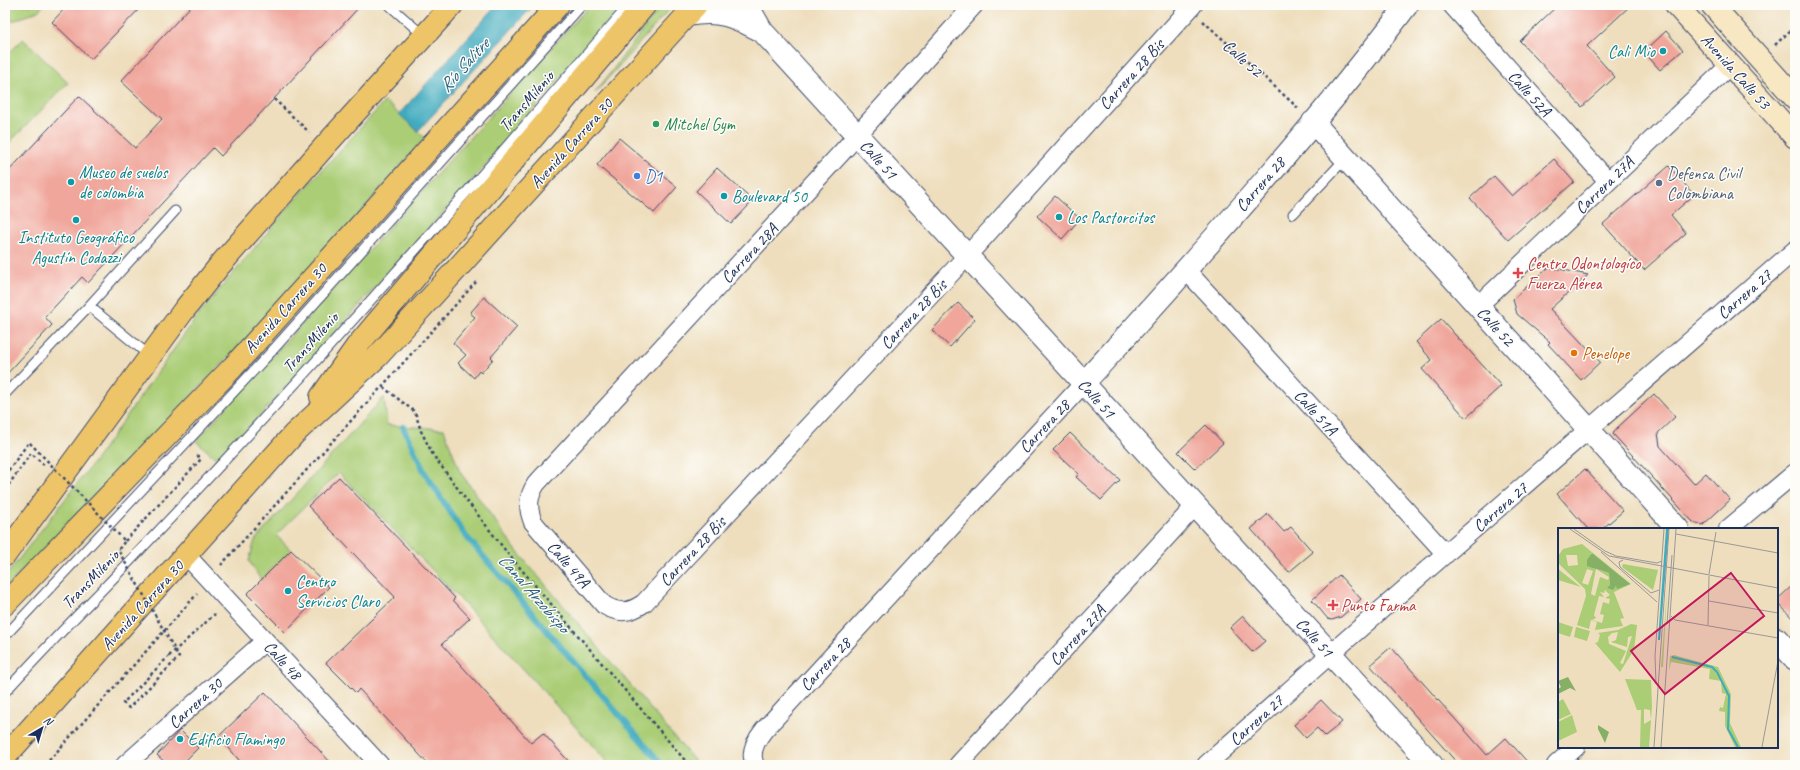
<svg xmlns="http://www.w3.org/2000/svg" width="1800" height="770" font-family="Caveat,sans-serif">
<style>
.green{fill:#aacd76;stroke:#627e6a}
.water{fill:#3fabbf;stroke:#2d6d8e}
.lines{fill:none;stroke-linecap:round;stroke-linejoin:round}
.stream{stroke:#3fabbf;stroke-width:6}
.building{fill:#f0a69b}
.service-casing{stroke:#3b496c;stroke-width:11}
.minor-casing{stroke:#3b496c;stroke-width:20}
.tertiary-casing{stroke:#3b496c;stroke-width:24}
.secondary-casing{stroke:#3b496c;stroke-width:24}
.trunk-casing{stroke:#3b496c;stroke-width:24}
.path{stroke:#3b496c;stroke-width:2.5;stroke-dasharray:3 3;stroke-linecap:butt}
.service{stroke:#fff;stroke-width:9}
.minor{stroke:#fff;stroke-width:18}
.tertiary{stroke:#fff;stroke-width:22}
.secondary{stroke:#f8e7c3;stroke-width:22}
.trunk{stroke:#eec469;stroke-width:22}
.path-bridge{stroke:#3b496c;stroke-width:2.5;stroke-dasharray:3 3;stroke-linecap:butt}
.culture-dot{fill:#0f9aa8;stroke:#fdfcf7;stroke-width:1.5}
.leisure-dot{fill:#2e9e5b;stroke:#fdfcf7;stroke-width:1.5}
.shop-dot{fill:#3f7fe0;stroke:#fdfcf7;stroke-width:1.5}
.service-dot{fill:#5c6f8a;stroke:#fdfcf7;stroke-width:1.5}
.health-dot{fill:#e0444e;stroke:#fdfcf7;stroke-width:1.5}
.food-dot{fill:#e8710a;stroke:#fdfcf7;stroke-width:1.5}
.labels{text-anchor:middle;stroke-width:3;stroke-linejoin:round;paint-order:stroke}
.culture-label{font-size:17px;fill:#0d838f;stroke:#fdfcf7;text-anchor:start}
.street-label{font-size:17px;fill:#1b2f5e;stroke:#fdfcf7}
.leisure-label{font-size:17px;fill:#27864d;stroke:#fdfcf7;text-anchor:start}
.service-label{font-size:17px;fill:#4e5e75;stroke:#fdfcf7;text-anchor:start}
.shop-label{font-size:17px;fill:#366cbe;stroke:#fdfcf7;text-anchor:start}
.health-label{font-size:17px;fill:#be3a42;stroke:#fdfcf7;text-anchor:start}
.food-label{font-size:17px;fill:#c56008;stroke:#fdfcf7;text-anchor:start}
.water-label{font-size:18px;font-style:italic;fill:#296185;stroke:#fdfcf7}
.inset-river{fill:none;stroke:#3fabbf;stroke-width:2}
.inset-road{fill:none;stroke:#9a9897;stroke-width:1}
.view{fill:#c2185b;fill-opacity:0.15;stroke:#c2185b;stroke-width:2}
.inset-edge{fill:none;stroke:#1b2f5e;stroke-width:2}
</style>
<rect width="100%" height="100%" fill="#fdfcf7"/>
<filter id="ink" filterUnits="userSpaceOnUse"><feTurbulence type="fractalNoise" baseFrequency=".025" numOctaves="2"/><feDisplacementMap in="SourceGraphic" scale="8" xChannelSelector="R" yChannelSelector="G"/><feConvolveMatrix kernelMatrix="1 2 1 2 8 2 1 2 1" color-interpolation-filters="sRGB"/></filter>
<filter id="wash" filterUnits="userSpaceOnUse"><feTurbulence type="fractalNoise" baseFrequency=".012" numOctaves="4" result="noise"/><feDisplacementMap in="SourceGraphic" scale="16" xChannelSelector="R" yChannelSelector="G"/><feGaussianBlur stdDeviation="0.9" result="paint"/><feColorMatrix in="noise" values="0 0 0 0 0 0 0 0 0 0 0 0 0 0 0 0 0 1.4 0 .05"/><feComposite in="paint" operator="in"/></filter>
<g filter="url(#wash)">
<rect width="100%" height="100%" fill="#eedebd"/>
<path class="green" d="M5 5H44L38 11 5 24Z
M590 5H623L484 167 219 461 196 441Z
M662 5H673L595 93Z
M23 39 68 83 5 147V57Z
M385 101 425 138 280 304 5 589V577L97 458 196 318 293 202Z
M384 397 387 425 444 429 460 472 516 550 698 765H610L460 599 339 473 276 535 291 550 261 580 249 561 255 540Z"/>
<path class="water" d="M497 5H534L418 131 399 114Z"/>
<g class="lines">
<path class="stream" d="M403 427 425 473 465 535 662 765"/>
</g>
<g id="blocks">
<path class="building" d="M68 5H143L91 59 52 22Z
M192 5H361L221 156 213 148 88 283 82 277 45 317 52 325 5 376V175L79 96 135 148 162 119 121 81Z
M1558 5H1631L1587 46 1615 77 1582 107 1520 41Z
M1666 31 1683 50 1660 70 1644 52Z
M619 138 677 187 654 213 597 165Z
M1554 159 1574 182 1508 240 1470 198 1494 176 1512 196Z
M1669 166 1694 195 1671 215 1686 233 1644 270 1603 224Z
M717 168 753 201 731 224 696 191Z
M1055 196 1080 219 1062 239 1037 216Z
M1549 267 1588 275 1550 309 1600 362 1581 380 1548 344 1550 342 1517 314 1513 299Z
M484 297 517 327 491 357 493 359 481 373 479 371 474 378 458 363 466 355 453 343 475 317 470 313Z
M958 303 975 319 950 347 932 330Z
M1441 319 1501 386 1466 418 1422 369 1432 360 1416 342Z
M1654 394 1675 417 1658 433 1660 446 1694 484 1706 473 1730 500 1703 525 1693 522 1613 434 1617 428Z
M1206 425 1223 443 1195 469 1178 452Z
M1070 433 1120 480 1101 500 1076 477 1079 474 1053 450Z
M1585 469 1623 511 1602 529H1588L1557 494Z
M339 477 455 598 453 600 470 618 442 644 531 743 543 733 572 765H429L359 689 356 693 326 663 395 597 308 506Z
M1268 514 1284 532 1291 527 1313 552 1289 572 1251 529Z
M291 550 329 587 285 632 247 594Z
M1339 575 1361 599 1341 617 1332 620 1328 619 1312 600Z
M1795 583V621L1777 602V600Z
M1243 616 1265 641 1252 652 1230 628Z
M1391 647 1487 755 1506 738 1530 765H1459L1370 665Z
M265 692 333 765H243L219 736Z
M1321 700 1342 722 1325 736 1317 728 1306 738 1294 725Z
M180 730 198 748 181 765H168L157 755Z"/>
</g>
</g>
<g filter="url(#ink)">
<use href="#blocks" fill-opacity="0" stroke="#3b496c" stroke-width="1"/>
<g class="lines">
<g class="service-casing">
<path id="service" d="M389 5 424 36
M1293 214 1346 158
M89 306 175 211
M5 394 89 306 151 357
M5 636 272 351 582 5
M5 692C51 641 100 593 147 543 313 369 472 188 629 5"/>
</g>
<g class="minor-casing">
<path id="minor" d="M974 5 842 152 536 484C528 497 527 507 533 522L604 605C619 614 630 613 644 603L967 256 1193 5
M1452 5 1608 181
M1186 270 1446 554
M1478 306 1730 65
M1728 529 1795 473
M186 555 380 765
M125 765 265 641
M755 765C749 753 756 740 764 730L1083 384
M958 765 1195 506
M1206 765 1344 642 1795 250
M1556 765 1576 747"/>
</g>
<g class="tertiary-casing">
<path id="tertiary" d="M747 5 762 31 1432 765
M687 15C720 9 733 16 762 31
M1313 122 1678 529
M1083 384C1194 261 1307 138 1407 5
M1777 639 1795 659"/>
</g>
<g class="secondary-casing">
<path id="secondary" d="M1676 5 1795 137
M1712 5 1795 98"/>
</g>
<g class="trunk-casing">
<path id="trunk" d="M321 397 357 346 645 5
M5 555 184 310 220 265 324 147 452 5
M5 604 233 367 558 5
M5 757 294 434 377 357 696 5"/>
</g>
<path class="path" d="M1203 21 1298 108
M1775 45 1795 26
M274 99 309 132
M383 387 415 412 421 431 433 455 464 497 509 555 689 765
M5 490 31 453 45 466
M125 541 201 459 196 454
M221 565 477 281
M169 656 215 614
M45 765 197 594"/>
<use href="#service" class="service"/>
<use href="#minor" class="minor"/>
<use href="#tertiary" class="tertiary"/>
<use href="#secondary" class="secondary"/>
<use href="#trunk" class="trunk"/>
<path class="path-bridge" d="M5 475 29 442 125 541 118 550 179 657 129 708 123 703 169 656"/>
</g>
</g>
<g class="culture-dot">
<circle cx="1663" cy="51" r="4"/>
<circle cx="71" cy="182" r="4"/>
<circle cx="724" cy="196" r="4"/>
<circle cx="1059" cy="217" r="4"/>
<circle cx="76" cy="220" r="4"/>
<circle cx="288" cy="591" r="4"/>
<circle cx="180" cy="739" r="4"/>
</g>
<circle class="leisure-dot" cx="656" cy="124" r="4"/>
<circle class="shop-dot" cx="637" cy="176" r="4"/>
<circle class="service-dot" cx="1659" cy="183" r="4"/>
<g class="health-dot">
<path d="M1516 267h4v4h4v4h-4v4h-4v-4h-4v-4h4z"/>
<path d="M1331 599h4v4h4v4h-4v4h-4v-4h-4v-4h4z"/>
</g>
<circle class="food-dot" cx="1574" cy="353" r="4"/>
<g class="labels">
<g class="culture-label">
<text x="1655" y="57" text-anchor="end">Cali Mio</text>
<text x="79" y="178">Museo de suelos<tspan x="79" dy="20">de colombia</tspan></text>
<text x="732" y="202">Boulevard 50</text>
<text x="1067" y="223">Los Pastorcitos</text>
<text x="76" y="243" text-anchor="middle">Instituto Geográfico<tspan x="76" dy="20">Agustín Codazzi</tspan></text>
<text x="296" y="587">Centro<tspan x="296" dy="20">Servicios Claro</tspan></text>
<text x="188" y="745">Edificio Flamingo</text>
</g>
<g class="street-label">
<text transform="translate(1243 58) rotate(42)" y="6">Calle 52</text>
<text transform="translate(1736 71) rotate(48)" y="6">Avenida Calle 53</text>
<text transform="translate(1131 74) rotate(-48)" y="6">Carrera 28 Bis</text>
<text transform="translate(1530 93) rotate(48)" y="6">Calle 52A</text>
<text transform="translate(526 101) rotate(-49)" y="6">TransMilenio</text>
<text transform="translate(571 143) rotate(-48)" y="6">Avenida Carrera 30</text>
<text transform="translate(879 159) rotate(48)" y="6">Calle 51</text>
<text transform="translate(1260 184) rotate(-49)" y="6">Carrera 28</text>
<text transform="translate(1604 185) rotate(-44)" y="6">Carrera 27A</text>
<text transform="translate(749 253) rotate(-47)" y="6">Carrera 28A</text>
<text transform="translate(1744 294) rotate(-41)" y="6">Carrera 27</text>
<text transform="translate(285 308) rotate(-48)" y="6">Avenida Carrera 30</text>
<text transform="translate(913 314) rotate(-47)" y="6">Carrera 28 Bis</text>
<text transform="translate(1496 326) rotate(48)" y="6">Calle 52</text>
<text transform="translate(310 342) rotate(-48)" y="6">TransMilenio</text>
<text transform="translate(1097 398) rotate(48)" y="6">Calle 51</text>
<text transform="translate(1316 412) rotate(48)" y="6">Calle 51A</text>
<text transform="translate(1044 426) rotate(-47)" y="6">Carrera 28</text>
<text transform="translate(1500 507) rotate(-41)" y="6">Carrera 27</text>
<text transform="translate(692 551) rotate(-47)" y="6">Carrera 28 Bis</text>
<text transform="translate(569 564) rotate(49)" y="6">Calle 49A</text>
<text transform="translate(90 579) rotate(-46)" y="6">TransMilenio</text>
<text transform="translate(142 605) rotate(-48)" y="6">Avenida Carrera 30</text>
<text transform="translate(1077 635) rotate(-48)" y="6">Carrera 27A</text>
<text transform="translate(1315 637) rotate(48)" y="6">Calle 51</text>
<text transform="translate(283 660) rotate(47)" y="6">Calle 48</text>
<text transform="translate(825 664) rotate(-47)" y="6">Carrera 28</text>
<text transform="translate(195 703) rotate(-42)" y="6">Carrera 30</text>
<text transform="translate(1256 720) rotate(-42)" y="6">Carrera 27</text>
</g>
<g class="leisure-label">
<text x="664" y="130">Mitchel Gym</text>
</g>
<g class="service-label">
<text x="1667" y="179">Defensa Civil<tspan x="1667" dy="20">Colombiana</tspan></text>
</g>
<g class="shop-label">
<text x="645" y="182">D1</text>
</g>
<g class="health-label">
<text x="1527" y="269">Centro Odontologíco<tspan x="1527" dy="20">Fuerza Aérea</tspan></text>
<text x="1341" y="611">Punto Farma</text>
</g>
<g class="food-label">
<text x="1582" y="359">Penelope</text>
</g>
<g class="water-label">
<text transform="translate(464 65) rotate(-48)" y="6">Río Salitre</text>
<text transform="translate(534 593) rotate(49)" y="6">Canal Arzobispo</text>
</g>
</g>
<g transform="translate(1558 528)">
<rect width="220" height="220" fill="#eedebd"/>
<path d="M24 16 73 56 56 64 66 90 62 91 65 98 37 102 39 94 33 92 31 101 19 97 28 68 27 61 0 35V28L5 21ZM33 25H34L71 56 49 60 52 58 51 45 38 41ZM8 27H19L20 37 10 38ZM29 41 35 43 30 57 24 55ZM38 41 51 49 50 52 42 49 37 68 33 66ZM47 62 52 67 47 70 52 71 51 76 45 74 42 86 46 87 44 95 34 92 38 90 36 87 41 68 46 69 42 64 46 65ZM65 36 100 42 95 62 64 39ZM0 41 23 59 0 52ZM109 63 105 139H103ZM0 94 15 99 12 109 0 105ZM73 96 79 97 76 122 62 144 37 115 40 114 42 107 40 105 60 102ZM60 104 58 112 53 114 69 119 70 109 74 108 65 136 62 135 68 123 51 116 50 109 54 105ZM18 99 32 103 29 113 16 109ZM116 127 160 139 173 166 172 195 183 219H177L167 198V184L161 183 162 179 165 180 168 166 164 165 163 153 151 151 152 141 113 134 111 143 112 128ZM67 151 93 152 94 178 91 219H82L83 182H79ZM86 181 92 182 93 192 86 196ZM5 171 13 186 0 192V174ZM14 187 19 204 0 213V194Z" fill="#aacd76" fill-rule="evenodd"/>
<path d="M34 25 72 56 59 61 58 58 55 62 49 60 52 57 51 45 29 38V32ZM10 149 18 163 12 160 0 166V161L3 159 0 153ZM40 197 51 204 47 215 40 201Z" fill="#87b067"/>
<path d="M108 1H111L102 112H100Z" fill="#3fabbf"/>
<path class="inset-river" d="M114 129 154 139 159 144 171 168 170 201 180 219"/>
<path class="inset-road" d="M12 1 51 28 220 60M16 1 47 23 58 28M118 6 220 25M43 24 99 74M58 28 99 35 104 33M65 32 61 34 62 39 93 65 101 62M151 46 158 4M151 73 220 85M113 88 117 92 220 110M109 96 114 27M150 97 151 48M98 156 97 128 106 1M96 219 111 1M103 219 118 1M204 219 220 133"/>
<path class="view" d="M173 45 206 88 107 166 73 123Z"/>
<rect width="220" height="220" class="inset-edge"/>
</g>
<rect width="1800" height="770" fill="none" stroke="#fdfcf7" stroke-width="20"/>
<g transform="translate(42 728) rotate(38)" stroke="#fdfcf7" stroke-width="3" paint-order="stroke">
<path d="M0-3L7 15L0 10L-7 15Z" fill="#1b2f5e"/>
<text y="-6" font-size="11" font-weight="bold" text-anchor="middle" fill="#1b2f5e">N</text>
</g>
</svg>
